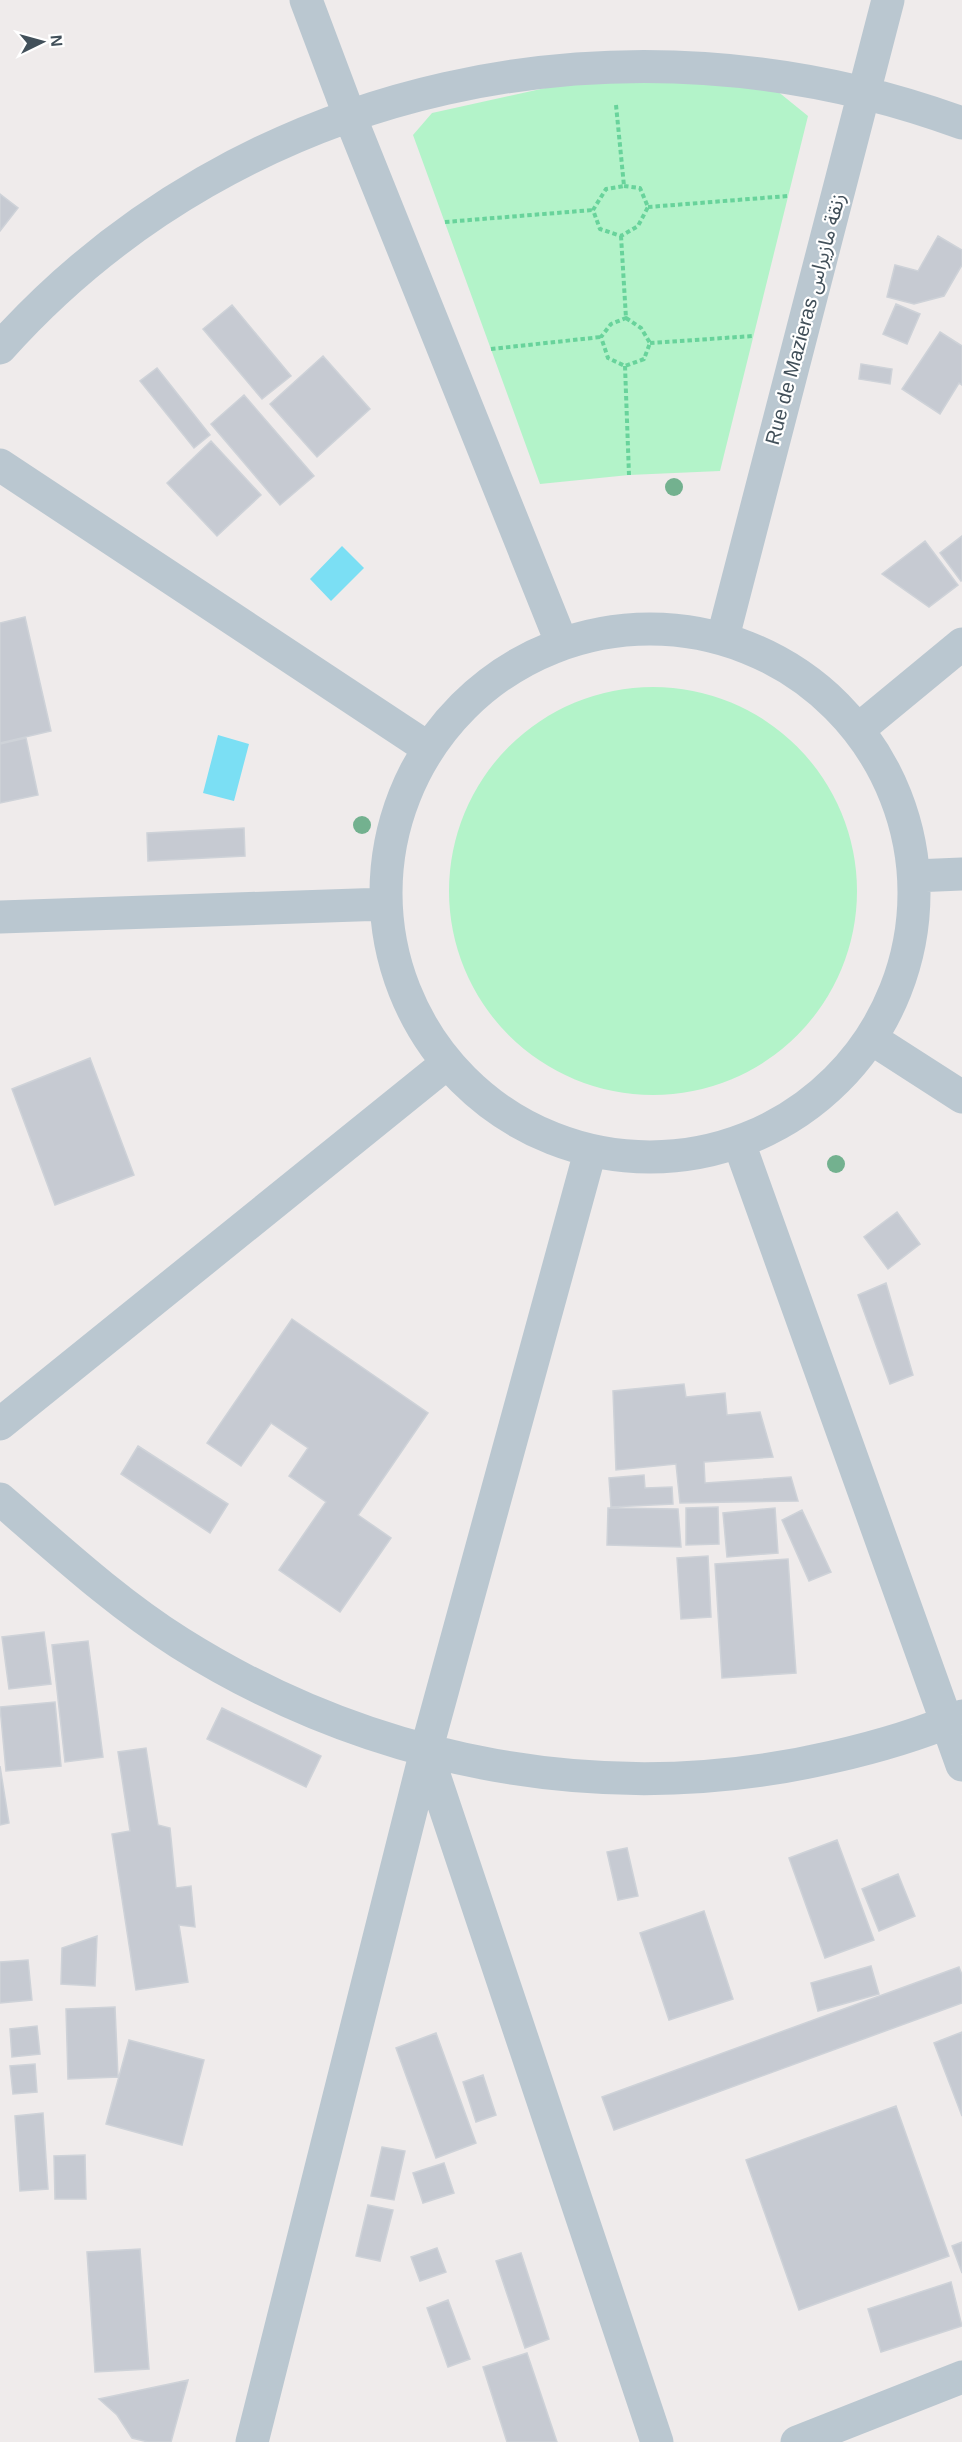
<svg xmlns="http://www.w3.org/2000/svg" width="962" height="2442" font-family="Arial,'Noto Sans Arabic',sans-serif">
<style>
.green{fill:#b3f3c9}
.water{fill:#7bdff4}
.building{fill:#c6cad2;stroke:#ced2d8;stroke-width:1.5}
.lines{fill:none;stroke-linecap:round;stroke-linejoin:round}
.path{stroke:#68d39b;stroke-width:4;stroke-dasharray:4.5 3;stroke-linecap:butt}
.minor{stroke:#bac7d0;stroke-width:33}
.tertiary{stroke:#bac7d0;stroke-width:33}
.tree{fill:#73b18f}
.labels{text-anchor:middle;stroke-width:4.5;stroke-linejoin:round;paint-order:stroke}
.street-label{font-size:20px;fill:#42505a;stroke:#fff}
</style>
<rect width="100%" height="100%" fill="#efebeb"/>
<path class="green" d="M604 75 771 86 808 116 720 471 629 475 540 484 413 135 432 113Z
M449 891a204 204 0 1 1 408 0a204 204 0 1 1-408 0Z"/>
<path class="water" d="M342 546 364 568 331 601 310 579Z
M218 735 249 744 234 801 203 793Z"/>
<path class="building" d="M0 194 18 208 0 231Z
M938 236 962 250V265L944 296 914 304 887 297 895 265 918 271Z
M896 304 920 314 907 344 883 334Z
M232 305 291 376 262 399 203 329Z
M940 332 962 346V385L959 383 940 414 902 389Z
M323 356 370 409 317 457 270 404Z
M861 364 892 369 890 384 859 379Z
M157 368 210 435 194 448 140 381Z
M244 395 314 476 280 505 211 424Z
M211 441 261 495 217 536 167 483Z
M962 536V580L961 581 940 553Z
M925 541 958 585 929 607 882 574Z
M25 617 51 731 0 743V623Z
M26 738 38 795 0 803V744Z
M244 828 245 856 148 861 147 833Z
M90 1058 134 1175 55 1205 12 1089Z
M897 1212 920 1244 888 1269 864 1237Z
M886 1283 913 1375 890 1384 858 1295Z
M292 1319 428 1413 358 1515 391 1538 340 1612 279 1570 326 1502 289 1476 308 1448 271 1423 241 1466 207 1443Z
M684 1384 686 1397 725 1393 727 1415 760 1412 773 1457 704 1462 705 1483 791 1477 798 1501 680 1503 676 1464 616 1470 613 1391Z
M138 1446 228 1504 210 1533 121 1474Z
M644 1475 645 1488 672 1487 673 1504 611 1507 609 1478Z
M718 1507 719 1544 686 1545V1508Z
M608 1508 678 1509 681 1547 607 1545Z
M775 1508 778 1553 727 1557 723 1513Z
M802 1510 831 1572 809 1581 782 1520Z
M708 1556 711 1617 681 1619 677 1558Z
M788 1559 796 1673 722 1678 715 1564Z
M44 1632 51 1684 9 1689 2 1637Z
M88 1641 103 1757 65 1762 52 1645Z
M55 1702 61 1766 6 1771 0 1707Z
M222 1708 321 1756 306 1787 207 1739Z
M146 1748 158 1825 170 1828 176 1888 191 1886 195 1927 179 1925 188 1982 136 1990 112 1834 130 1831 118 1752Z
M0 1766 9 1823 0 1825Z
M837 1840 874 1940 825 1958 789 1858Z
M627 1848 638 1896 618 1900 607 1852Z
M898 1874 915 1916 879 1931 862 1889Z
M704 1911 733 1999 669 2020 640 1933Z
M97 1936 95 1986 61 1984 62 1948Z
M28 1960 32 2000 0 2003V1962Z
M871 1966 879 1994 818 2011 811 1983Z
M959 1967 962 1975V2003L614 2130 602 2097Z
M115 2007 118 2077 68 2079 66 2009Z
M37 2026 40 2054 12 2057 10 2029Z
M962 2032V2116L934 2043Z
M436 2033 476 2143 436 2158 396 2048Z
M129 2040 204 2060 182 2145 106 2124Z
M35 2064 37 2092 13 2094 10 2066Z
M483 2075 496 2115 476 2122 463 2082Z
M896 2106 949 2256 799 2310 746 2160Z
M43 2113 48 2189 20 2191 15 2116Z
M382 2147 405 2151 394 2200 371 2196Z
M85 2155 86 2199H55L54 2156Z
M444 2163 454 2193 423 2203 413 2173Z
M368 2205 393 2210 380 2261 356 2256Z
M962 2242V2273L952 2246Z
M437 2248 446 2272 420 2281 411 2257Z
M140 2249 149 2369 95 2372 87 2252Z
M521 2253 549 2339 525 2348 496 2261Z
M951 2282 962 2326 881 2352 868 2309Z
M448 2300 470 2359 448 2367 427 2308Z
M527 2353 557 2442H507L483 2367Z
M188 2380 171 2442H148L132 2438 117 2415 99 2399Z"/>
<g class="lines">
<path class="path" d="M616 105 624 186
M624 186 640 188 648 207 638 226 621 236 600 229 593 210 606 189Z
M648 207 788 196
M445 222 593 210
M621 236 626 318
M626 318 641 328 650 343 644 359 625 366 608 358 601 337 611 324Z
M650 343 753 336
M491 349 601 337
M625 366 629 475"/>
<path class="minor" d="M306 0 347 109 562 644
M0 348C241 79 627 0 962 123
M0 465 428 748
M386 893a264 264 0 1 1 528 0a264 264 0 1 1-528 0Z
M723 637 888 0
M859 729 962 644
M914 876 962 874
M0 917 386 904
M872 1039 962 1097
M739 1143 962 1765
M0 1424 446 1064
M0 1499C58 1549 115 1602 180 1643 374 1765 608 1809 832 1757 876 1747 921 1734 962 1716
M426 1751 657 2442
M252 2442 426 1751 590 1152"/>
<path class="tertiary" d="M797 2442 962 2377"/>
</g>
<g class="tree">
<circle cx="674" cy="487" r="9"/>
<circle cx="362" cy="825" r="9"/>
<circle cx="836" cy="1164" r="9"/>
</g>
<g class="labels">
<g class="street-label">
<text transform="translate(805 319) rotate(-75)" y="7">Rue de Mazieras زنقة مازيراس</text>
</g>
</g>
<g transform="translate(42 42) rotate(85)" stroke="#ffffff" stroke-width="4.5" paint-order="stroke">
<path d="M0-4.5L10 22L0 15L-10 22Z" fill="#42505a"/>
<text y="-9" font-size="16" font-weight="bold" text-anchor="middle" fill="#42505a">N</text>
</g>
</svg>
